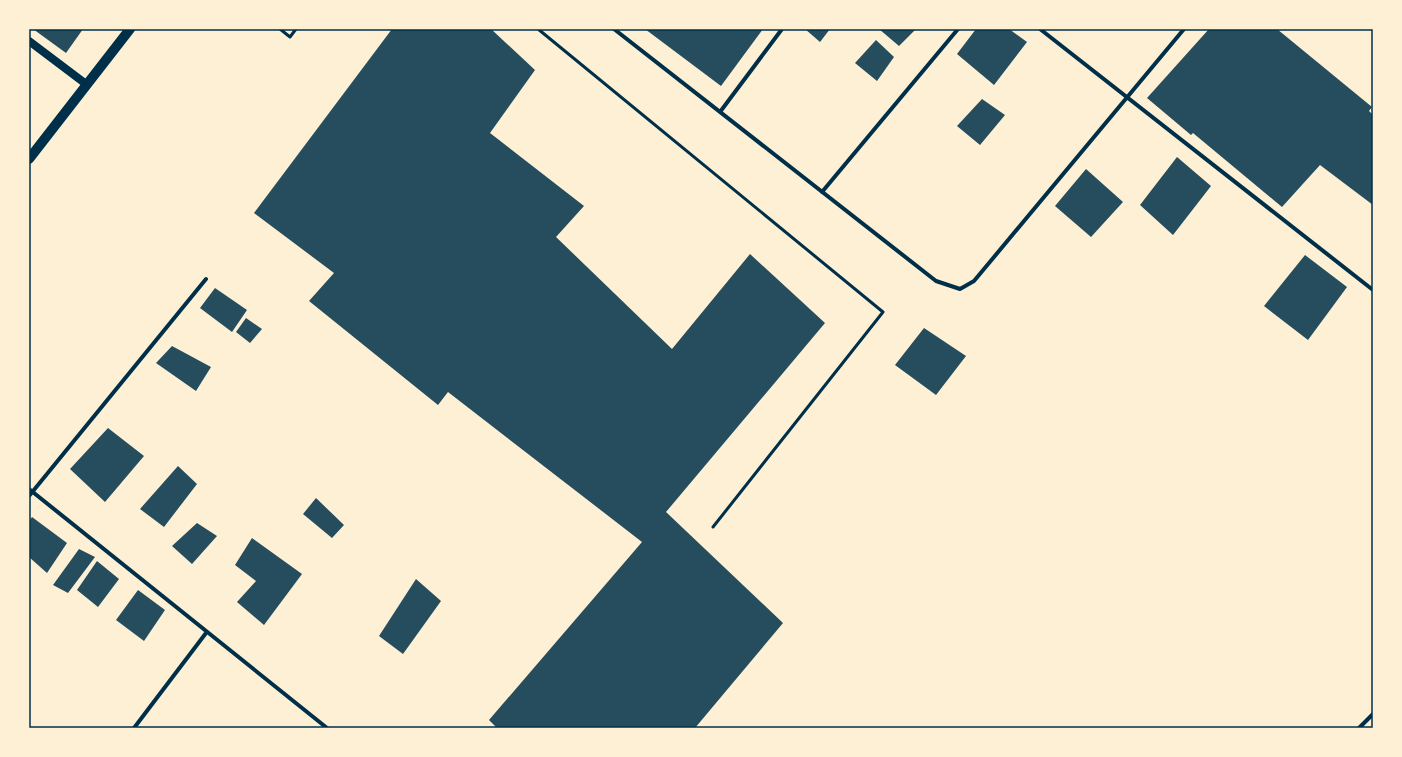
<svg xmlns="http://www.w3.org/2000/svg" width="1402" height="757" font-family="'Nunito Sans',sans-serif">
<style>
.building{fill:#264d5e}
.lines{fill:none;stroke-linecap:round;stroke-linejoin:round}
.service{stroke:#003049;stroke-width:3}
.minor{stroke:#003049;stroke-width:4}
.secondary{stroke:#003049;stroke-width:8}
.primary{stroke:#003049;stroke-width:10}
.neatline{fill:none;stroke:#003049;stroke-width:1.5}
</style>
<rect width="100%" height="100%" fill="#fdf0d5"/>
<path class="building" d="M33 29H83L66 53Z
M392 29H491L535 70 490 133 584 206 556 237 672 349 750 254 825 323 666 512 783 623 695 728H497L489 720 642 542 448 392 438 405 309 301 334 273 254 213Z
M645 29H763L721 86Z
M805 29H830L820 42Z
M879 29H916L899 46Z
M976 29H1009L1027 42 994 85 957 54Z
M1209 29H1277L1372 107 1369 111 1373 115V205L1320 165 1282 207 1193 133 1191 135 1147 98Z
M876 40 894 57 877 81 855 63Z
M982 99 1005 115 980 145 957 126Z
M1177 157 1211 186 1173 235 1140 205Z
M1086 169 1123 202 1091 237 1055 206Z
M1305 255 1347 287 1308 340 1264 306Z
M215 288 247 310 232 332 200 308Z
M246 318 262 329 250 343 236 332Z
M924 328 966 356 936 395 895 365Z
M172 346 211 367 196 391 156 363Z
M108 428 144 456 105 502 70 469Z
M178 466 197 484 164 527 140 509Z
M316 498 344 525 332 538 303 514Z
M32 517 67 543 47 573 29 557V521Z
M197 523 217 536 192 564 172 546Z
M252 538 302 574 264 625 237 602 256 581 235 565Z
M79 549 95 557 68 593 53 585Z
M97 561 119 579 98 607 77 590Z
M416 579 441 601 403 654 379 636Z
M138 590 165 610 144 641 116 620Z"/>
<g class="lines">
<path class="service" d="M280 29 290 37 296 29
M538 29 883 312 713 527"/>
<path class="minor" d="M614 29 936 281 960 289 974 281 1184 29
M1040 29 1373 290
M720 112 782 29
M822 192 958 29
M29 489 327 728
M29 496 206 279
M134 728 206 633
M1359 728 1373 714"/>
<path class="secondary" d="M29 41 86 84"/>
<path class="primary" d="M29 159 130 29"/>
</g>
<rect width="1402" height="757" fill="none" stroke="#fdf0d5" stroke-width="60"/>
<rect x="30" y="30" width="1342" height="697" class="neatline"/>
</svg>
